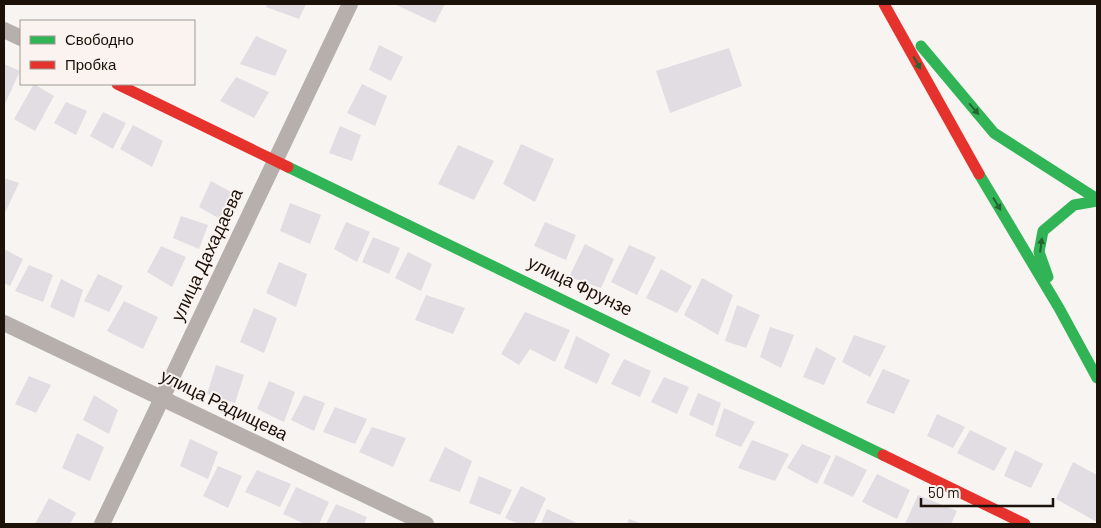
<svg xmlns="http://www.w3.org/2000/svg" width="1101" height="528" font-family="Barlow,sans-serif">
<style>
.building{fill:#e1dde2}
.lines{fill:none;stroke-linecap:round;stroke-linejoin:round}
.street{stroke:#b6afab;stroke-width:16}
.fast{stroke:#30b455;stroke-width:11}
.jam{stroke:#e5322d;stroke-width:11}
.oneway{fill:#266330}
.labels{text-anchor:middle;stroke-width:4;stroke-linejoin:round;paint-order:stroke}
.street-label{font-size:18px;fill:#1d120a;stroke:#faf3ef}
</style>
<rect width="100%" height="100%" fill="#f7f4f2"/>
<path class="building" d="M267 4H306L299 19 266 7Z
M394 4H445L435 23Z
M256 36 287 50 275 76 240 64Z
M379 45 403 57 391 81 369 70Z
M729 48 742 86 670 113 656 71Z
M4 64 20 71 4 106Z
M236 77 269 92 254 118 220 101Z
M34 84 54 96 35 131 14 119Z
M362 84 387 96 375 126 347 113Z
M66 102 87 111 76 135 54 123Z
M103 112 126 123 113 149 90 136Z
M133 125 163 141 152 167 120 149Z
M340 126 361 135 352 161 329 153Z
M521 144 554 159 535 202 503 184Z
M458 145 494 161 474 200 438 184Z
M4 178 19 183 4 215Z
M211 181 233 193 220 219 199 207Z
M290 203 321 215 310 244 280 231Z
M181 216 208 225 199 249 173 238Z
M346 222 370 232 357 262 334 249Z
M545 222 576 235 566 260 534 246Z
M373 237 400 248 389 274 362 262Z
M585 244 614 259 601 288 569 277Z
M629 245 656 257 637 295 611 282Z
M161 246 186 257 172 287 147 272Z
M4 249 23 259 10 286 4 283Z
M408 252 432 264 421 291 395 278Z
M279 262 307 274 296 307 266 293Z
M29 265 53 275 43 302 15 291Z
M661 269 692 286 677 313 646 298Z
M98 274 123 286 109 312 84 301Z
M702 278 733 295 718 335 684 315Z
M61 279 83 290 74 318 50 307Z
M426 295 465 308 453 334 415 320Z
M124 301 158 317 143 349 107 331Z
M737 305 760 315 746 348 725 341Z
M254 308 277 318 264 353 240 342Z
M525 312 570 330 555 362 530 349 519 365 501 354Z
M770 327 794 335 781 368 760 357Z
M854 335 886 346 870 377 842 362Z
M576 336 610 354 597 384 564 368Z
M816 347 836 358 824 385 803 377Z
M624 359 651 371 640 397 611 384Z
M216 365 244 375 235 403 207 394Z
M883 369 910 380 894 414 866 403Z
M29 376 51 385 36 413 15 404Z
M664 377 689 387 677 414 651 402Z
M269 381 295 392 284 422 257 409Z
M698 393 721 403 713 426 689 415Z
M94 395 118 410 109 434 83 420Z
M304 395 325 403 314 431 291 420Z
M335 407 367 419 355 444 323 432Z
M724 408 755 422 741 447 715 436Z
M937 414 965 427 953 448 927 436Z
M372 427 406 438 393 467 359 452Z
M970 430 1007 448 994 471 957 453Z
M77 433 104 447 90 481 62 468Z
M190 439 218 452 208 479 180 466Z
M752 440 789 454 775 481 738 468Z
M802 444 831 456 817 484 787 468Z
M445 447 472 461 460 492 429 481Z
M1015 450 1043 464 1031 488 1004 476Z
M836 455 867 470 853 497 823 483Z
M1073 462 1097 475V522L1056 499Z
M218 466 242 476 228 508 203 496Z
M257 470 291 484 280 507 245 492Z
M877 474 910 490 897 519 862 502Z
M479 476 512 490 500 515 469 503Z
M521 486 546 498 534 524H519L505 518Z
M296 487 329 502 319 524H305L283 514Z
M918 495 957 511 951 524H905Z
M49 498 76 513 70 524H35Z
M336 504 367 517 364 524H326Z
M547 509 579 524H541Z
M629 519 643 524H627Z"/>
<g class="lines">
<path class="street" d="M4 30 21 38
M4 323 426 524
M102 524 350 4"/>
<path class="fast" d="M921 46 994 133 1097 199
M288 167 883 455
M979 174 1059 308 1097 378
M1048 277 1039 252 1043 231 1074 205 1097 201"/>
<path class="jam" d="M884 4 979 174
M117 84 288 167
M883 455 1025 524"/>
</g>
<defs><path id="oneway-solid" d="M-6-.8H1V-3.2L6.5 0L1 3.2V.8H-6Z" transform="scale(1.25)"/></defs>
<g class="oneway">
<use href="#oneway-solid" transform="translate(917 63) rotate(61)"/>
<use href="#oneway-solid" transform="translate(974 109) rotate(49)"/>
<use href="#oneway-solid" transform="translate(997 204) rotate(59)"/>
<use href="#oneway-solid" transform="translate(1041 245) rotate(-83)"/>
</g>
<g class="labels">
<g class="street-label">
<text transform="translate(207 255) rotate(-65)" y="6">улица Дахадаева</text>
<text transform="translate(580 286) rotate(26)" y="6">улица Фрунзе</text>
<text transform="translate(224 405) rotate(26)" y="6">улица Радищева</text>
</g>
</g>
<rect width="1101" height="528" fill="none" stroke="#1d120a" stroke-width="10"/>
<rect x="20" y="20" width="175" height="65" fill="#faf3ef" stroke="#a29993"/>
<rect x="30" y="36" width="25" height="8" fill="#30b455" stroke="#a29993"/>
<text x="65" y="45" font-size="15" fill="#1d120a">Свободно</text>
<rect x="30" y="61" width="25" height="8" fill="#e5322d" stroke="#a29993"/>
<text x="65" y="70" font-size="15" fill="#1d120a">Пробка</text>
<path d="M921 498v8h132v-8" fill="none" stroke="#1d120a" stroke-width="2.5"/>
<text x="928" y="498" font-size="15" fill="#1d120a" stroke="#faf3ef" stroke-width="4" paint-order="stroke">50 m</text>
</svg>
